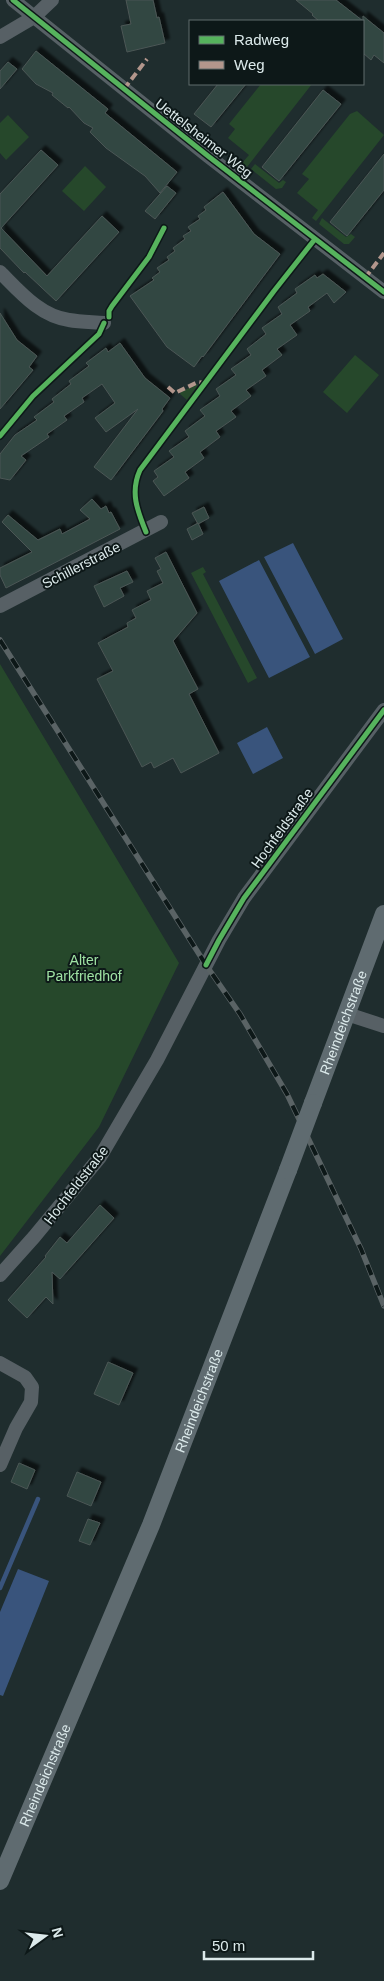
<svg xmlns="http://www.w3.org/2000/svg" width="384" height="1981" font-family="Arial,sans-serif">
<style>
.green{fill:#26482b}
.water{fill:#39547c}
.lines{fill:none;stroke-linecap:round;stroke-linejoin:round}
.stream{stroke:#39547c;stroke-width:4.5}
.building{fill:#304643;stroke:#4c5755;filter:url(#shadow)}
.minor{stroke:#576065;stroke-width:14}
.major{stroke:#5f6b70;stroke-width:18}
.rail-casing{stroke:#5a6365;stroke-width:5.5}
.rail{stroke:#0d1818;stroke-width:4;stroke-dasharray:11;stroke-linecap:butt}
.major-bridge{stroke:#5f6b70;stroke-width:18}
.quiet{stroke:#b2968c;stroke-width:4;stroke-dasharray:8 4;stroke-linecap:butt}
.cycleway-casing{stroke:#0d1818;stroke-width:8}
.cycleway{stroke:#56b35d;stroke-width:5}
.labels{text-anchor:middle;stroke-width:4;stroke-linejoin:round;paint-order:stroke}
.street-label{font-size:14px;fill:#dceaeb;stroke:#0d1818}
.park-label{font-size:14px;fill:#9fe2a3;stroke:#0d1818}
</style>
<defs>
<filter id="shadow"><feDropShadow dx="4.5" dy="-4.5" stdDeviation="1" flood-color="#0009"/></filter>
</defs>
<rect width="100%" height="100%" fill="#1f2d2e"/>
<path class="green" d="M261 84H312L247 167 242 163 249 155 228 138 235 129 229 124Z
M357 111 384 135 316 221 312 218 318 210 297 193 309 179 302 174 350 114Z
M8 115 29 137 6 160 0 153V123Z
M255 164 279 183 283 180 286 182 282 188 276 189 251 169Z
M85 166 106 187 84 211 62 191Z
M322 218 346 237 351 234 355 237 349 244H344L319 224Z
M355 355 379 375 347 413 323 392Z
M197 384 198 385 187 400 180 394 181 392Z
M203 567 206 572 203 574 257 678 248 683 191 573Z
M0 664 179 963 99 1127 0 1256Z"/>
<path class="water" d="M293 543 343 639 315 654 264 557Z
M259 560 310 657 269 678 219 581Z
M267 727 283 758 253 774 237 743Z
M18 1569 49 1581 3 1696 0 1695V1612Z"/>
<g class="lines">
<path class="stream" d="M0 1588 38 1499"/>
</g>
<path class="building" d="M126 0H153L157 18 159 17 165 43 127 52 121 26 131 24Z
M296 0H336L363 21H319L312 15 313 14Z
M363 16 384 33V63L374 55 371 60 363 53Z
M36 51 108 109 105 113 177 172 160 193 145 176 106 148 90 132 93 128 84 123 69 107 68 108 52 95 53 93 36 84 22 69Z
M8 62 17 69 0 89V71Z
M218 84H246L211 127 194 114Z
M323 90 341 104 279 181 262 167Z
M41 150 58 165 1 228 47 276 102 216 119 232 56 301 25 272 24 273 0 248V194Z
M384 154V190L347 236 330 222Z
M167 186 176 193 155 219 145 211Z
M223 192 254 234 280 254 203 357 202 356 194 367 167 347 130 296 154 280 152 278 160 272 157 268 169 260 167 257 175 251 173 248 185 239 183 236 191 231 188 227 200 219 198 216 206 210 204 207Z
M323 274 346 292 334 303 327 293 308 307 310 311 290 325 297 335 277 349 282 355 262 370 266 376 246 390 251 396 231 411 236 417 216 431 220 437 200 452 204 458 185 472 189 478 164 496 153 481 158 477 154 471 174 457 169 451 189 437 185 431 205 416 200 410 220 396 216 389 236 375 231 369 251 355 247 349 266 334 262 328 282 314 278 307 297 293 295 289 315 275 317 278Z
M0 313 17 340 37 356 29 367 33 370 0 409Z
M120 343 145 378 170 398 162 409 163 411 111 480 94 467 138 409 106 432 95 418 115 403 102 384 82 398 84 402 64 416 67 420 47 434 49 437 21 456 26 460 10 480 0 478V454L15 435 37 420 34 417 54 402 52 399 71 384 69 381 89 366 86 363 106 348 108 352Z
M92 499 101 509 106 506 109 513 111 512 120 529 6 588 0 575V568L32 552 2 522 8 515 38 540 60 529 62 534 90 519 80 510Z
M204 507 209 518 198 524 192 513Z
M198 523 203 534 192 540 187 529Z
M166 552 197 613 173 641 198 689 189 694 219 753 181 773 173 758 154 768 151 762 142 767 97 679 113 671 98 643 128 627 127 623 136 618 132 610 151 600 147 591 163 583 157 571 161 569 155 558Z
M127 571 133 582 120 588 124 596 104 607 94 586Z
M100 1205 114 1218 60 1279 52 1272 53 1304 46 1297 27 1318 8 1300 46 1257 45 1256 60 1237 67 1243Z
M108 1362 133 1373 119 1405 94 1394Z
M19 1463 35 1470 27 1489 11 1482Z
M77 1472 101 1482 91 1506 67 1496Z
M88 1519 100 1523 90 1545 79 1541Z"/>
<g class="lines">
<path class="minor" d="M13 0 208 156 384 292
M0 37 34 17 52 0
M0 272C20 292 40 316 69 320 80 322 92 322 104 323
M0 606 161 522
M347 1014 384 1026
M0 1275 34 1237 100 1157 157 1060 219 940 244 898 384 710
M0 1363 25 1377 32 1387 31 1402 16 1428 0 1465"/>
<g class="major">
<path id="s1" d="M313 1103 384 914"/>
<path id="s2" d="M0 1881 151 1525 288 1170"/>
</g>
<g class="rail-casing">
<path id="rail" d="M0 640 206 965 240 1014 287 1094 361 1249 384 1306"/>
</g>
<use href="#rail" class="rail"/>
<path class="major-bridge" d="M288 1170 313 1103"/>
<path class="quiet" d="M124 89 147 59
M365 278 384 253
M168 387 175 393 198 382 205 383"/>
<g class="cycleway-casing">
<path id="cycleway" d="M13 0 208 156 384 292
M109 317V311L112 306 149 257 164 228
M0 436 33 396 99 334 104 323
M146 532C137 510 130 492 140 470L274 291 315 239
M206 965 219 940 244 898 384 710"/>
</g>
<use href="#cycleway" class="cycleway"/>
</g>
<g class="labels">
<g class="street-label">
<text transform="translate(204 138) rotate(38)" y="5">Uettelsheimer Weg</text>
<text transform="translate(81 565) rotate(-27)" y="5">Schillerstraße</text>
<text transform="translate(282 828) rotate(-54)" y="5">Hochfeldstraße</text>
<text dy="5" stroke="none"><textPath href="#s1" startOffset="86">Rheindeichstraße</textPath></text>
<text transform="translate(76 1185) rotate(-52)" y="5">Hochfeldstraße</text>
<text dy="5" stroke="none"><textPath href="#s2" startOffset="520">Rheindeichstraße</textPath></text>
<text dy="5" stroke="none"><textPath href="#s2" startOffset="115">Rheindeichstraße</textPath></text>
</g>
<g class="park-label">
<text x="84" y="965">Alter<tspan x="84" dy="16">Parkfriedhof</tspan></text>
</g>
</g>
<rect x="189" y="20" width="175" height="65" fill="#0d1818" stroke="#606c6c"/>
<rect x="199" y="36" width="25" height="8" fill="#56b35d" stroke="#606c6c"/>
<text x="234" y="45" font-size="15" fill="#dceaeb">Radweg</text>
<rect x="199" y="61" width="25" height="8" fill="#b2968c" stroke="#606c6c"/>
<text x="234" y="70" font-size="15" fill="#dceaeb">Weg</text>
<g transform="translate(45 1936) rotate(75)" stroke="#0d1818" stroke-width="4" paint-order="stroke">
<path d="M0-4L9 19L0 12L-9 19Z" fill="#dceaeb"/>
<text y="-8" font-size="14" font-weight="bold" text-anchor="middle" fill="#dceaeb">N</text>
</g>
<path d="M204 1951v8h109v-8" fill="none" stroke="#dceaeb" stroke-width="2.5"/>
<text x="212" y="1951" font-size="15" fill="#dceaeb" stroke="#0d1818" stroke-width="4" paint-order="stroke">50 m</text>
</svg>
